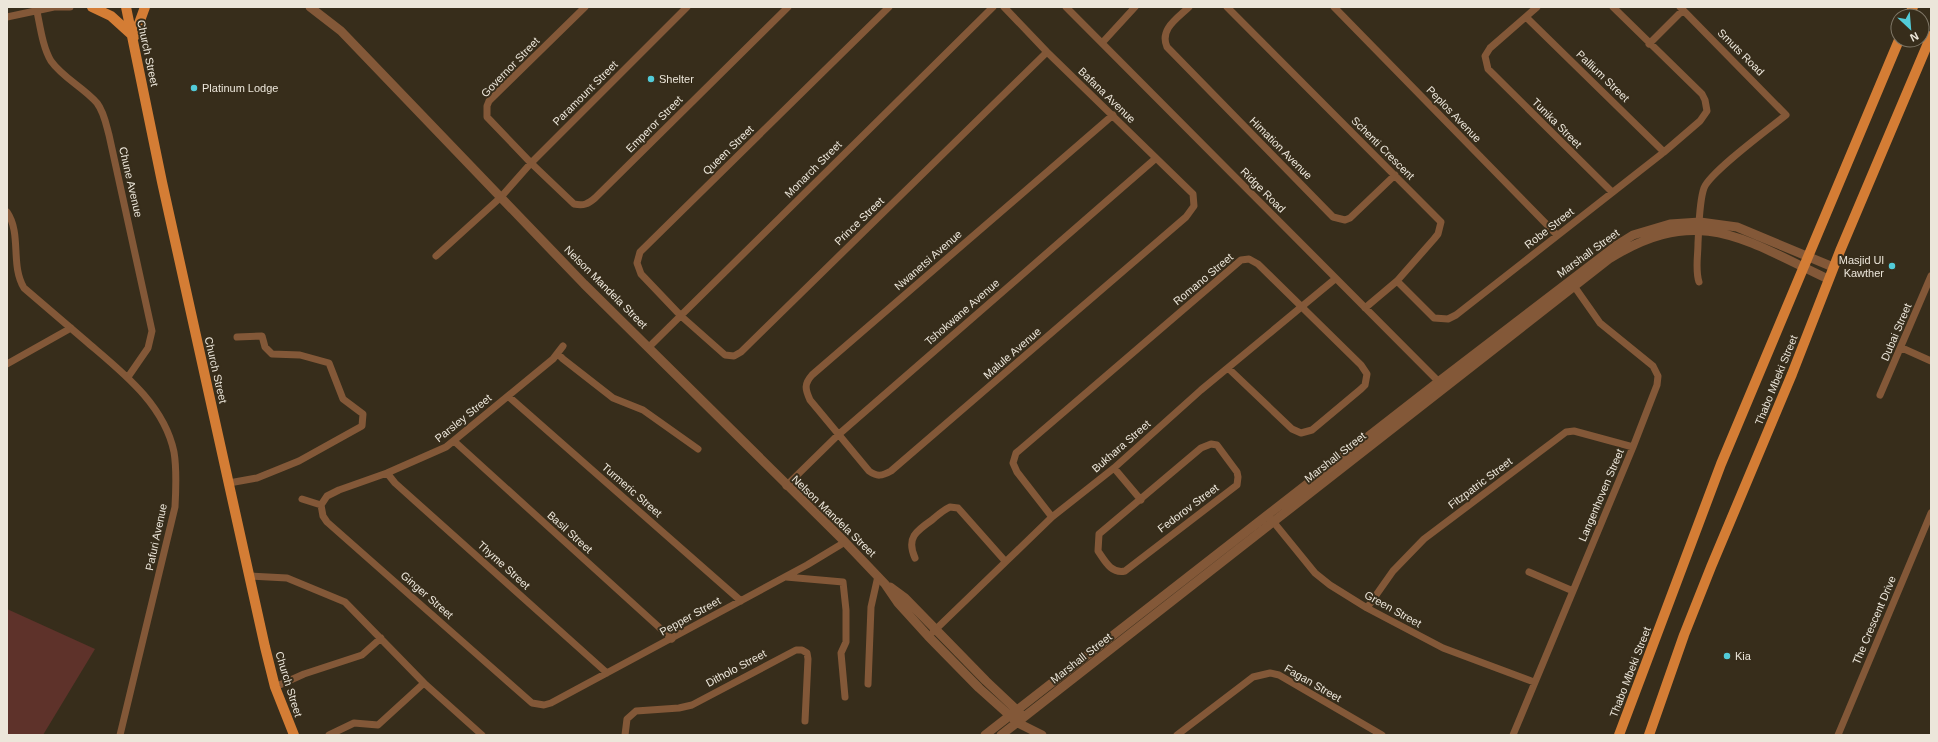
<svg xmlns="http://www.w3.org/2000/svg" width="1938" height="742" font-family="Arial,sans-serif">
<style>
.green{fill:#5e322a}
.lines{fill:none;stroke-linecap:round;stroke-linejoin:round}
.minor{stroke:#835838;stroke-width:7}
.tertiary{stroke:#835838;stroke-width:9}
.primary{stroke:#d47d35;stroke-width:10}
.poi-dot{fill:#52cbd8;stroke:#372d1b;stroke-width:1.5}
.labels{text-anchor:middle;stroke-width:4;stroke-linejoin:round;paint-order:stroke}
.street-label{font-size:11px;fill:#ece6da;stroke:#372d1b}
.poi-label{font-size:11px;fill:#ece6da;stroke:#372d1b;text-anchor:start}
</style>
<rect width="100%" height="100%" fill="#372d1b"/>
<path class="green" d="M7 609 95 649 43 735H7Z"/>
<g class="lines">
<path class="minor" d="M36 7C40 24 42 46 51 61 63 78 83 87 97 103 104 112 106 124 109 135L152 331 148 348 128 377
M53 7H70
M585 7 489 101 487 106V117L531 163 574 204C584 206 588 204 595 198L788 7
M889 7 640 252 637 263 641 274 681 316 725 355 734 356 741 352 1047 52
M1004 7 1047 52 1193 194 1194 206 1186 217 891 471C882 476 877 477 869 471L810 400C805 389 804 384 812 375L1113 115
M1066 7 1441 384
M1189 7C1178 18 1159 29 1167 47L1333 217 1345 220 1350 218 1395 175
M1227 7 1441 222 1438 234 1434 239 1397 281 1365 308
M1334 7 1557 235
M1537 7 1490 48 1485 56 1488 69 1612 192
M1680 7 1786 115C1770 128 1710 172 1704 188 1699 202 1699 227 1698 243 1698 256 1695 270 1699 282
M7 17 54 7
M1526 17 1664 152
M1102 43 1135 7
M1649 44 1683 10
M7 212C22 234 10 265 24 288 45 306 66 324 87 342 122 372 164 404 174 452 177 470 176 489 175 507L120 735
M436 256 501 197 531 163 687 7
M1397 281 1434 318 1448 319 1456 315 1664 152 1700 121 1707 111 1705 100 1702 94 1613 7
M649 347 993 7
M1902 348 1931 361
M558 354 563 359 613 398 643 410 698 449
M7 364 71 328
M1880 395 1931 276
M508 396 741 601
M454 441 672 639
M1211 444 1217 445 1237 472 1238 477 1237 485 1125 571C1111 574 1105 561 1098 551L1099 534 1201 448Z
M1114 468 1141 500
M387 473 395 483 607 673
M229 483 257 478 299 461 362 426 363 414 343 399 329 363 300 355 272 354 265 347 262 336 237 337
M786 486 838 435 1155 159
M302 499 321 505
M321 505 323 516 327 522 532 703 544 705 551 703 807 565 845 542
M321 505 327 496 339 490 387 473 446 447 553 359 563 346
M1052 517 1017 472 1013 463 1016 453 1241 260 1249 259 1258 264 1361 365 1367 374 1365 385 1361 389 1312 430 1301 433 1292 429 1229 369
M1271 519 1315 573 1330 585 1367 608 1443 648 1534 682
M915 558C906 538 916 531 932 520 938 515 943 510 950 507L958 508 1005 561
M1529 572 1573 591
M249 576 287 578 345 602 424 683 378 725 354 723 329 735
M786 577 843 582 846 610V642L841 653 845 697
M1367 608 1393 571 1424 539 1566 432 1574 431 1633 447
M933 632 1052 517 1114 468 1201 390 1335 279
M424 683 482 735
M868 684 871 607 878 576
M275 687 304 674 362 655 381 638
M625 735 627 719 636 711 679 708 692 705 796 650H802L807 653 808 659 805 721
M1177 735 1253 677 1270 673 1279 675 1382 735
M1513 735 1633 447 1657 385 1658 376 1653 366 1600 323 1574 286
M1838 735 1931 513"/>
<path class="tertiary" d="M310 7 341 31 584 284 845 542 885 584 898 603 928 636 979 688 1018 723 1042 735
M890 587 905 598 986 681 1020 713
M985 735 1438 382 1617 245 1633 235 1670 224 1700 222 1737 227 1833 267
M1001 735 1609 259C1698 203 1745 240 1828 279"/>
<path class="primary" d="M92 7 111 16 132 35
M126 7 162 182 265 647 275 687 294 735
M1909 16 1913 7
M134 37 145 7
M1619 735 1721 464 1899 40
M1649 735 1684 635 1711 567 1792 374 1840 251 1931 36"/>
</g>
<g class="poi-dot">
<circle cx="651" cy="79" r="4"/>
<circle cx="194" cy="88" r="4"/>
<circle cx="1892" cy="266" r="4"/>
<circle cx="1727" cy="656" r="4"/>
</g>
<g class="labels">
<g class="street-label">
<text transform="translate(1741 52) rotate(45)" y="4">Smuts Road</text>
<text transform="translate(148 53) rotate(78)" y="4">Church Street</text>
<text transform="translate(510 67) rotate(-46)" y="4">Governor Street</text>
<text transform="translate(1603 76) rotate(44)" y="4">Pallium Street</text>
<text transform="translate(585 93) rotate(-45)" y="4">Paramount Street</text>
<text transform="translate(1107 95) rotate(44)" y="4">Bafana Avenue</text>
<text transform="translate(1454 114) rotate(46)" y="4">Peplos Avenue</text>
<text transform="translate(1557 123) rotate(45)" y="4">Tunika Street</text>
<text transform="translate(654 124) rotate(-45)" y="4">Emperor Street</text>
<text transform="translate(1281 148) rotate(45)" y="4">Himation Avenue</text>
<text transform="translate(1383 148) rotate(45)" y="4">Schenti Crescent</text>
<text transform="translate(728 150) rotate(-44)" y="4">Queen Street</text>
<text transform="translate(813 169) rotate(-45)" y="4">Monarch Street</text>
<text transform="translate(131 182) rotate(77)" y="4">Chune Avenue</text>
<text transform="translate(1263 190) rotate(45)" y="4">Ridge Road</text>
<text transform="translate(859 221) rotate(-44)" y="4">Prince Street</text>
<text transform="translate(1549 228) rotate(-38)" y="4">Robe Street</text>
<text transform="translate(1588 253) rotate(-36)" y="4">Marshall Street</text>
<text transform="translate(928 260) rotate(-41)" y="4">Nwanetsi Avenue</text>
<text transform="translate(1203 279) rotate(-40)" y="4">Romano Street</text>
<text transform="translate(606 287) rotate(45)" y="4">Nelson Mandela Street</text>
<text transform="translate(962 312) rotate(-41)" y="4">Tshokwane Avenue</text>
<text transform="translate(1896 332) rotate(-67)" y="4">Dubai Street</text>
<text transform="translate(1012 353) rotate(-41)" y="4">Malule Avenue</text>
<text transform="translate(216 370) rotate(77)" y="4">Church Street</text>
<text transform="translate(1776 380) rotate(-68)" y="4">Thabo Mbeki Street</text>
<text transform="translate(463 418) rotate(-39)" y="4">Parsley Street</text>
<text transform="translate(1121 446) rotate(-41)" y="4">Bukhara Street</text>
<text transform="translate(1335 457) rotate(-38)" y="4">Marshall Street</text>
<text transform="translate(1480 483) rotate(-37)" y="4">Fitzpatric Street</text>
<text transform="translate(632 490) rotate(41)" y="4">Turmeric Street</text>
<text transform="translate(1601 495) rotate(-67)" y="4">Langenhoven Street</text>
<text transform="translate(1188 508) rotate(-37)" y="4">Fedorov Street</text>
<text transform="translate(834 516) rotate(44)" y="4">Nelson Mandela Street</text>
<text transform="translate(570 532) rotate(42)" y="4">Basil Street</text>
<text transform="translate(156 537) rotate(-78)" y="4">Pafuri Avenue</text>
<text transform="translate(504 565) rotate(42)" y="4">Thyme Street</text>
<text transform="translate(427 595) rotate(41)" y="4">Ginger Street</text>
<text transform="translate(1393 609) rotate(29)" y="4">Green Street</text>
<text transform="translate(690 616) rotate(-29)" y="4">Pepper Street</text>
<text transform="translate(1874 620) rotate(-67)" y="4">The Crescent Drive</text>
<text transform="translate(1081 658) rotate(-38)" y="4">Marshall Street</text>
<text transform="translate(736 668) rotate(-28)" y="4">Ditholo Street</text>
<text transform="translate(1630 672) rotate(-69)" y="4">Thabo Mbeki Street</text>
<text transform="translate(1313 683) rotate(30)" y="4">Fagan Street</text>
<text transform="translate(289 684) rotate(73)" y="4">Church Street</text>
</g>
<g class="poi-label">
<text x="659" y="83">Shelter</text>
<text x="202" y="92">Platinum Lodge</text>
<text x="1884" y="264" text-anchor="end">Masjid Ul<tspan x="1884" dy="13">Kawther</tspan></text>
<text x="1735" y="660">Kia</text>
</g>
</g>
<rect width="1938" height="742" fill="none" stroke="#ece6da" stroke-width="16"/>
<g transform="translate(1910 28) rotate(154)"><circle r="19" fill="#372d1b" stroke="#7f7767"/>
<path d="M0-3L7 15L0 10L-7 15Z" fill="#52cbd8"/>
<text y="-6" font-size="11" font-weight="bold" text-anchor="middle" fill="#ece6da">N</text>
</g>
</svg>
